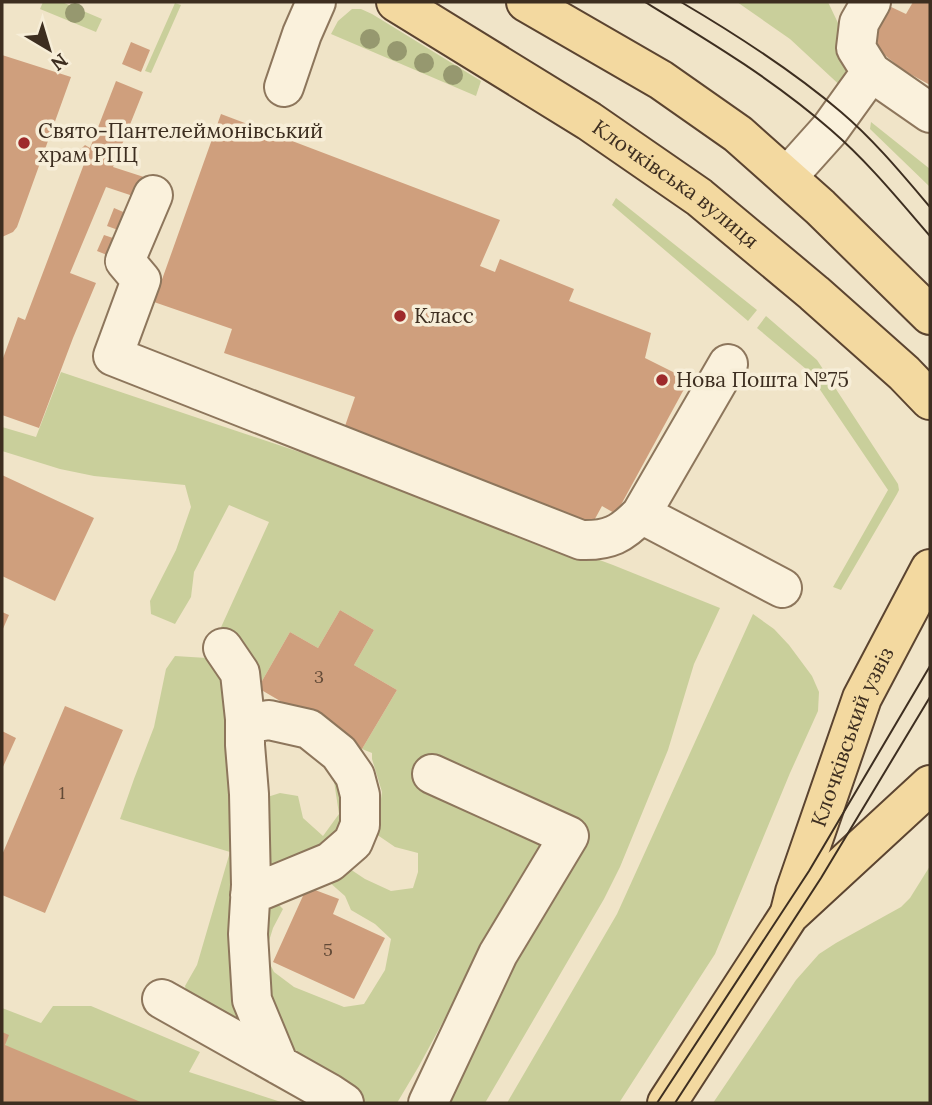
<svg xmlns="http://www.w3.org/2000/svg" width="932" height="1105" font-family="Lora,serif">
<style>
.green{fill:#c9cf9b}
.building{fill:#cf9f7d}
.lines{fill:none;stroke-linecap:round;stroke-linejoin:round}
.minor-casing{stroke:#8d765c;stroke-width:42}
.major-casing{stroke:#5b4430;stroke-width:42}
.minor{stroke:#faf1dc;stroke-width:38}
.major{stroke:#f3d9a0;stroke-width:38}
.tram{stroke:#3d2e20;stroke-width:2}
.tree{fill:#96986f}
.poi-dot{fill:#9e2a2b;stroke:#f7eed8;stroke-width:2.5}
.labels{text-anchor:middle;stroke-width:7;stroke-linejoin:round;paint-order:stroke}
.number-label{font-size:18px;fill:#624a37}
.poi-label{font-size:21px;fill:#3d2e20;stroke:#f7eed8;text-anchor:start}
.street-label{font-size:21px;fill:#3d2e20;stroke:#f7eed8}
</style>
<rect width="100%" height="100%" fill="#f0e4c8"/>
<path class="green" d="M43 2H62L102 19 96 32 40 9Z
M737 2H828L857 63 845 90 790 39Z
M175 3 181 5 151 73 145 71Z
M352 9H361L372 14 481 81 476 96 331 34 338 21Z
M871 122 930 169V187L870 129Z
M616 198 757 310 748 321 612 205Z
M766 316 817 360 898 484 899 490 897 494 841 590 833 587 888 490 806 369 757 328Z
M61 372 392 483 613 565 720 608 694 664 668 750 620 867 604 899 485 1103H439L546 840 492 931 419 1066 397 1103H364L302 1062 269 1009 256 925 274 900 283 909 273 928 265 954 274 972 294 987 344 1007 364 1004 385 970 391 939 375 924 351 910 345 896 328 881 350 869 365 879 391 891 413 888 418 872V853L395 847 376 834 382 792 372 759V753L362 749 397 690 354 665 374 630 340 610 318 648 290 632 258 688 261 799 280 793 298 796 303 818 323 836 339 814 334 781 341 783 351 817 327 853 257 870 248 1024H226L188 1000 185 986 197 965 230 852 120 819 134 779 154 727 166 669 175 656 207 658 269 522 229 505 194 572 191 597 175 624 151 614 150 601 176 550 191 507 185 485 94 476 60 469 2 451V427L36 437Z
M753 614 774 629 789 645 812 676 819 692 818 711 790 773 715 954 619 1103H507L617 914Z
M930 866V1103H713L796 980 819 954 836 943 901 907 910 898Z
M53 1006H91L200 1052 189 1072 284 1103H2V1008L41 1023Z"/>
<path class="building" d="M913 2H930V85L903 70 870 43 889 6 906 14Z
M131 42 150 50 141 72 122 64Z
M2 55 71 77 17 227 13 232 2 237Z
M116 81 143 92 113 167 147 178 139 198 106 187 70 273 96 283 73 338 39 428 2 415V361L18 317 25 320 84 164 79 162 77 153 85 145 90 148Z
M221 114 500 220 480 266 495 272 500 259 574 289 569 301 651 333 645 358 689 380 616 514 602 506 590 528 344 429 355 397 224 353 232 329 154 302Z
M114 208 128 214 121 231 107 226Z
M104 235 119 240 112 257 97 251Z
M2 475 94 518 55 601 2 576Z
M340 610 374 630 354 665 397 690 362 749 258 688 290 632 318 648Z
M2 612 9 615 2 631Z
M65 706 123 730 45 913 2 895V855Z
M2 731 16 738 2 769Z
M307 887 339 899 333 914 385 938 354 999 273 962Z
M2 1032 9 1035 5 1045 143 1103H2Z"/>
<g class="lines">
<g class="minor-casing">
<path id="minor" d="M871 72 930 113
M284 87 302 34 316 2
M787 177 830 129 871 72 856 48 859 23 871 2
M153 195 125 261 141 280 113 356 581 540C609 541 622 534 641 514L728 364
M641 514 782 588
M223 648 240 673 245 719V745L249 794 251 885 248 934 252 1000 279 1065
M245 724 269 720 309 729 339 753 355 776 360 795V825L353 842 330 862 250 895
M162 999 329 1093 344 1103
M428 1103 498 954 569 836 432 774"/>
</g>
<g class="major-casing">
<g id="major">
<path id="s1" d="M396 2 589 121 699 197 814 293 904 373 930 400"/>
<path d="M526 2 661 80 738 134 820 207 930 315"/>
<path id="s2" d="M790 912 795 892 862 698 930 569"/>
<path d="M667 1103 789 915 930 785"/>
</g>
</g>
<use href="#minor" class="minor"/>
<use href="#major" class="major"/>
<path class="tram" d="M645 2C709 41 774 80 831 130 868 162 898 199 930 236
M681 2C737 35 792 70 841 112 874 140 902 174 930 207
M657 1103 809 871 930 666
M675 1103 821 878 930 697"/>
</g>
<g class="tree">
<circle cx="75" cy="13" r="10"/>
<circle cx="370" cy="39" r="10"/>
<circle cx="397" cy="51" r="10"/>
<circle cx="424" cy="63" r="10"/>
<circle cx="453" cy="75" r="10"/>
</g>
<g class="poi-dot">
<circle cx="24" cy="143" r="7"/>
<circle cx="400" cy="316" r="7"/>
<circle cx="662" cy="380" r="7"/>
</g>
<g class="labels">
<g class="number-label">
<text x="319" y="683">3</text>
<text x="62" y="799">1</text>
<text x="328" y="956">5</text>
</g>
<g class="poi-label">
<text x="38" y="138">Свято-Пантелеймонівський<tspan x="38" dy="24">храм РПЦ</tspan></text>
<text x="414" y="323">Класс</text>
<text x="676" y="387">Нова Пошта №75</text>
</g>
<g class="street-label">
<text dy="7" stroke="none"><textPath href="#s1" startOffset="334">Клочківська вулиця</textPath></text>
<text dy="7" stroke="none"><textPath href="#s2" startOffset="186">Клочківський узвіз</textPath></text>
</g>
</g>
<rect width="932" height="1105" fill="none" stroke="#3d2e20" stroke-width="7"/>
<g transform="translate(49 49) rotate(142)" stroke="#f7eed8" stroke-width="5" paint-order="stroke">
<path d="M0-5L12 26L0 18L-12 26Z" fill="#3d2e20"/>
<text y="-10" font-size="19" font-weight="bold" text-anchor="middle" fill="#3d2e20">N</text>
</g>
</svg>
